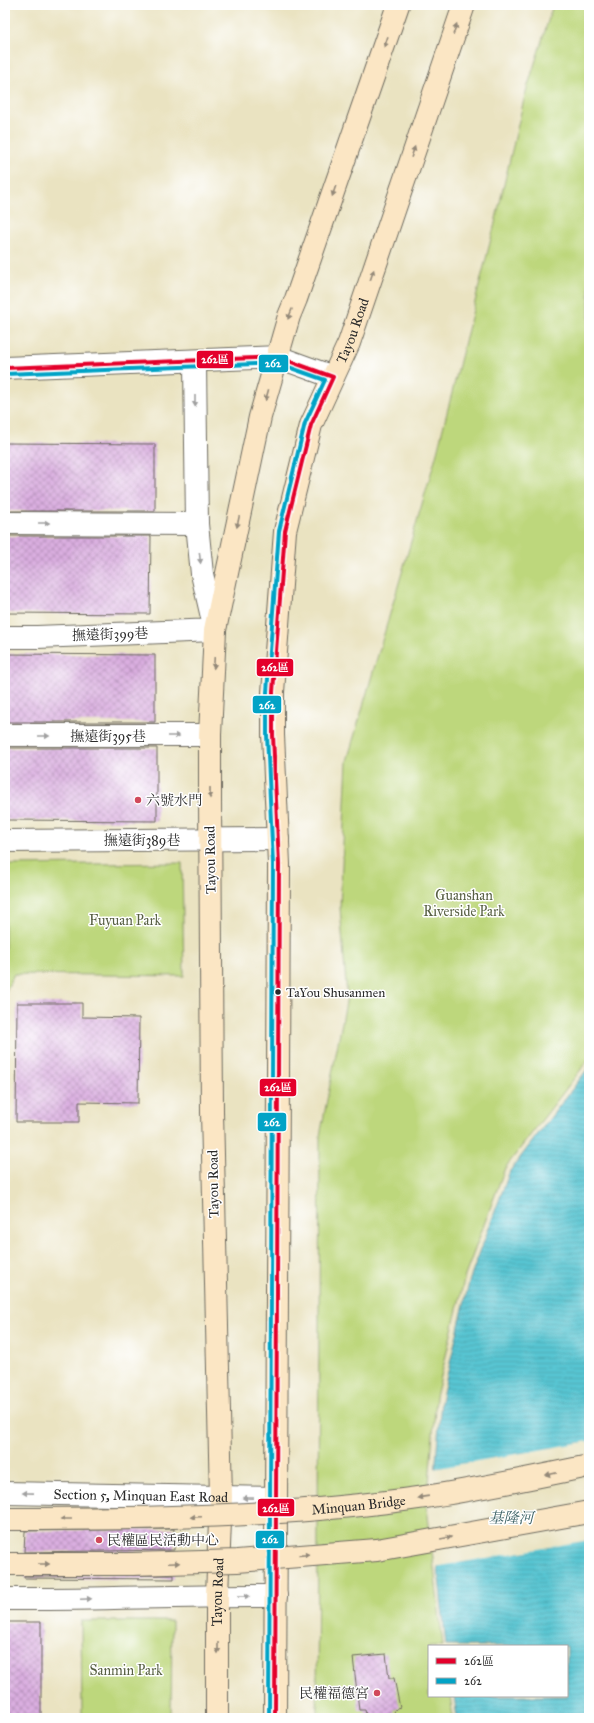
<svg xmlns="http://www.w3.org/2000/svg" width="594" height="1723" font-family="'IM FELL Great Primer','Noto Serif TC',serif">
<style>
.green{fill:#bdd77c;stroke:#748154}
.water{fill:url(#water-rules);stroke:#42787e}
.pier{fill:#eae3c1}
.building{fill:url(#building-cross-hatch)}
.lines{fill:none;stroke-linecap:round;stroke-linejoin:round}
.minor-casing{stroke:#6e6b60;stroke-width:24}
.secondary-casing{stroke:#6e6b60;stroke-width:24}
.minor{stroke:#fff;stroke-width:22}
.secondary{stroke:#fbe6c4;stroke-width:22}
.secondary-bridge-casing{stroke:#6e6b60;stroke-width:24;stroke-linecap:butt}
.secondary-bridge{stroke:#fbe6c4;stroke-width:22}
.bus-1-casing{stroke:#fff;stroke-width:7}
.bus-2-casing{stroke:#fff;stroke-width:7}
.bus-1{stroke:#e4002b;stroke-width:4}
.bus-2{stroke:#02a3c6;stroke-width:4}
.oneway{fill:#938878}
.oneway2{fill:#a0a0a0}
.poi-dot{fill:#d1495b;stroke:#fff;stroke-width:1.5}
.bus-dot{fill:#2b2b2b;stroke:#fff;stroke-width:1.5}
.labels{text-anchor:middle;stroke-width:3;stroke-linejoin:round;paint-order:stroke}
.bus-label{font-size:13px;fill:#2b2b2b;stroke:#fff;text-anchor:start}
.street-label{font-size:14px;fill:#2b2b2b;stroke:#fff}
.poi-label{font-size:14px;fill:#2b2b2b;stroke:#fff;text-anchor:start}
.park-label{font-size:14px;fill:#575f43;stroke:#fff}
.water-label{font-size:15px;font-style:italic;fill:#3b6165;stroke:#fff}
.line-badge{stroke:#fff;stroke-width:1.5}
.badge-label{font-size:11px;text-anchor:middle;font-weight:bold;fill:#fff}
</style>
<defs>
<pattern id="water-rules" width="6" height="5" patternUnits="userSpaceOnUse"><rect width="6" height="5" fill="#59c5d2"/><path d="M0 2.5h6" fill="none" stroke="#4ea9b4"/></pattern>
<pattern id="building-cross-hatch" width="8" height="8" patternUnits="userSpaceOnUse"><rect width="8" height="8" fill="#daaee0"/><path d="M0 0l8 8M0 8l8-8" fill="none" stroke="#b18eb6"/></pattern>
</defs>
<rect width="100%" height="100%" fill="#fff"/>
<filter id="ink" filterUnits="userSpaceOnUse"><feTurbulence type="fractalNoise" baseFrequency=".025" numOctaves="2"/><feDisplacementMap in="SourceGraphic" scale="8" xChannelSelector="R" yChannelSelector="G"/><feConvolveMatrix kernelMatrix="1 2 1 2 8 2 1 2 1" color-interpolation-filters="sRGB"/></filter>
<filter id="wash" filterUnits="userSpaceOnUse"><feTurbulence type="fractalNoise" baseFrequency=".012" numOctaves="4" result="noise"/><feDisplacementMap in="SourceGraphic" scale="16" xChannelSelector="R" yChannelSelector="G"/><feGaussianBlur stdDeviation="0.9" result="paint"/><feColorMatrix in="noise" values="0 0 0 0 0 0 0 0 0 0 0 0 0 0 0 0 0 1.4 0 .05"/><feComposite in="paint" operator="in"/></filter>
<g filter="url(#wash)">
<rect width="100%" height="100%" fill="#eae3c1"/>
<path class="green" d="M553 5H589V1059L505 1168 465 1276 436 1397 427 1507 443 1646H429V1696H450L453 1718H317L320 1136 347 997 340 907 347 761 436 456 495 223 525 95Z
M182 863 184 976 14 974 5 993V865Z
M81 1621H172L171 1718H82Z"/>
<path class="water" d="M589 1067V1718H457L454 1696H567V1646H446L432 1510 441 1401 470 1279 510 1171Z"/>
<path class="pier" d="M589 1441V1540L435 1567 430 1510 433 1469Z"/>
<g id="blocks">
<path class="building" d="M5 443 155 444V511H5Z
M5 536H151L150 614 5 613Z
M5 654 155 655V722H5Z
M5 748H157V821L5 820Z
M17 1003H82V1017L139 1018 138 1103 79 1102V1122H16Z
M174 1529V1550L24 1552 25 1531Z
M174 1575V1579L24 1578V1576Z
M5 1622H41V1718H5Z
M386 1654 389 1678H394L400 1708 394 1710 396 1718H367L365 1710H359L353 1657Z"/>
</g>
</g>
<g filter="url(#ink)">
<use href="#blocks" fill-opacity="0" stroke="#6e6b60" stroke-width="1"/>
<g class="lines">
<g class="minor-casing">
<g id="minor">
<path d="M5 368 278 357 333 377"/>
<path d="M5 523 197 524"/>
<path d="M5 637H37L215 630 202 574 197 524 195 362"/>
<path d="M5 735H210"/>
<path d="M5 841 278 839"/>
<path id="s1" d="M5 1493 276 1498"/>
<path d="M5 1599C95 1600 185 1595 276 1596"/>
</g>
</g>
<g class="secondary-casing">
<g id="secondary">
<path id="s2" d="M217 1718V1595L221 1497 212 1112 210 798V735L215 630 260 417 289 316 296 299 398 5"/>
<path id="s3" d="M275 1718 279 864 273 735V692L285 531 311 425 349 343 464 5"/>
</g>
</g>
<use href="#minor" class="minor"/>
<use href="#secondary" class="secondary"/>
<g class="secondary-bridge-casing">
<g id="secondary-bridge">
<path id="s4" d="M5 1519C146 1519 285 1517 425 1497 480 1489 535 1477 589 1466"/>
<path d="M5 1564H132L237 1561 377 1550 589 1512"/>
</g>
</g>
<use href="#secondary-bridge" class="secondary-bridge"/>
<g class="bus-1-casing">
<path id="bus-1" d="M5 368 278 357 333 377 311 425 285 531 273 692V735L279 864 275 1718"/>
</g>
<g class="bus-2-casing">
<path id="bus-2" d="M5 374 277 363 325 380 305 423 279 531 267 692V735L273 864 269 1718"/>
</g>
<use href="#bus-1" class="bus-1"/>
<use href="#bus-2" class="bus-2"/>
</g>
<defs><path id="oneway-solid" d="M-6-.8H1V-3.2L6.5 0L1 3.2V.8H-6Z"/></defs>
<g class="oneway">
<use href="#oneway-solid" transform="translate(455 29) rotate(-71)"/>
<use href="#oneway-solid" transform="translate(386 42) rotate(109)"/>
<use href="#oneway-solid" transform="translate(413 152) rotate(-71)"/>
<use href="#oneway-solid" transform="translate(334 191) rotate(109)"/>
<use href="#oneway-solid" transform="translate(372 275) rotate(-71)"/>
<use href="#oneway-solid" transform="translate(290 314) rotate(112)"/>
<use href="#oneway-solid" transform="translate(267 395) rotate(106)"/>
<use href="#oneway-solid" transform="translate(238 522) rotate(102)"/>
<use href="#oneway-solid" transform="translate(214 663) rotate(93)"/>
<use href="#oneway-solid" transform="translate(210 793) rotate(90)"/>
<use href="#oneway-solid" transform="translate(551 1474) rotate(169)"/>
<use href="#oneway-solid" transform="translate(423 1497) rotate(172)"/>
<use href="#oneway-solid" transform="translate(196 1517) rotate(178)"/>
<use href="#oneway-solid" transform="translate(66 1519) rotate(-180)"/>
<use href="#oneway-solid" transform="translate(446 1538) rotate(-10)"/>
<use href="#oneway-solid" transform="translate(304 1555) rotate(-4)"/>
<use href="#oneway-solid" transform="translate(174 1563) rotate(-2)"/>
<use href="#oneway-solid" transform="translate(44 1564)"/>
<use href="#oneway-solid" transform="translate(218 1648) rotate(90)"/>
</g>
<g class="oneway2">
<use href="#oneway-solid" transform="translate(195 401) rotate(90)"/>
<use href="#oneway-solid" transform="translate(44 523)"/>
<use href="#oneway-solid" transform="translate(200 558) rotate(84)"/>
<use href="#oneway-solid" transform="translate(44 736)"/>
<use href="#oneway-solid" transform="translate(174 736)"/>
<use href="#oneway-solid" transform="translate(28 1493) rotate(-179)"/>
<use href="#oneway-solid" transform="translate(248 1498) rotate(-179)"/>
<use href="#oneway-solid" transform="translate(244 1596)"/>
<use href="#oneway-solid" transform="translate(86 1599) rotate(-2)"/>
</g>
</g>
<g class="poi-dot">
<circle cx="138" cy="800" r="4"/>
<circle cx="99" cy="1540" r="4"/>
<circle cx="377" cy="1693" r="4"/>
</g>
<circle class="bus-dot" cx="278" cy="992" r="3.5"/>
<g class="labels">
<g class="bus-label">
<text x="286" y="997">TaYou Shusanmen</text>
</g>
<g class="street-label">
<text dy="5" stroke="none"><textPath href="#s3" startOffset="1400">Tayou Road</textPath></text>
<text transform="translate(110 634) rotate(-2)" y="5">撫遠街399巷</text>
<text x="108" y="741">撫遠街395巷</text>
<text x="142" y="845">撫遠街389巷</text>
<text transform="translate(210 860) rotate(-91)" y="5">Tayou Road</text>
<text transform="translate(213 1184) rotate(-91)" y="5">Tayou Road</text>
<text dy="5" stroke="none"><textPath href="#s1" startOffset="136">Section 5, Minquan East Road</textPath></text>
<text dy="5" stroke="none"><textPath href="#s4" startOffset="354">Minquan Bridge</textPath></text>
<text dy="5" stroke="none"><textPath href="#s2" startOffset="126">Tayou Road</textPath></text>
</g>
<g class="poi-label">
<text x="146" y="805">六號水門</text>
<text x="107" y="1545">民權區民活動中心</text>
<text x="369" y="1698" text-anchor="end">民權福德宮</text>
</g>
<g class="park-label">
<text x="464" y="900">Guanshan<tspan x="464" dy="16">Riverside Park</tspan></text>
<text x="125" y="925">Fuyuan Park</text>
<text x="126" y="1675">Sanmin Park</text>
</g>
<g class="water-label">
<text x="511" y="1523">基隆河</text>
</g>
</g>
<g class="line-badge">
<rect x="196" y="350" width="38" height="19" rx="4" fill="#e4002b"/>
<rect x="258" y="354" width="31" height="19" rx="4" fill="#02a3c6"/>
<rect x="256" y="658" width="38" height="19" rx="4" fill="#e4002b"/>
<rect x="252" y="695" width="30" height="19" rx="4" fill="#02a3c6"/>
<rect x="259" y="1078" width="38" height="19" rx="4" fill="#e4002b"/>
<rect x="257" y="1112" width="30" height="20" rx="4" fill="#02a3c6"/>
<rect x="257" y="1498" width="38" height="19" rx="4" fill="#e4002b"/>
<rect x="255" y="1530" width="30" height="19" rx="4" fill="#02a3c6"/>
</g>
<g class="badge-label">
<text x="215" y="363">262區</text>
<text x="273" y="367">262</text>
<text x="275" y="671">262區</text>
<text x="267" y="709">262</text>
<text x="278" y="1091">262區</text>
<text x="272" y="1126">262</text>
<text x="276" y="1512">262區</text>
<text x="270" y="1543">262</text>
</g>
<rect width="594" height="1723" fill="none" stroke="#fff" stroke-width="20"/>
<rect x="428" y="1645" width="140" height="52" fill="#ffffff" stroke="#aaaaaa"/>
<rect x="436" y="1658" width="20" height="6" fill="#e4002b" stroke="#aaaaaa"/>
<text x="464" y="1665" font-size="12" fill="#2b2b2b">262區</text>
<rect x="436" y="1678" width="20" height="6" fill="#02a3c6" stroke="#aaaaaa"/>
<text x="464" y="1685" font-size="12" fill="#2b2b2b">262</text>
</svg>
